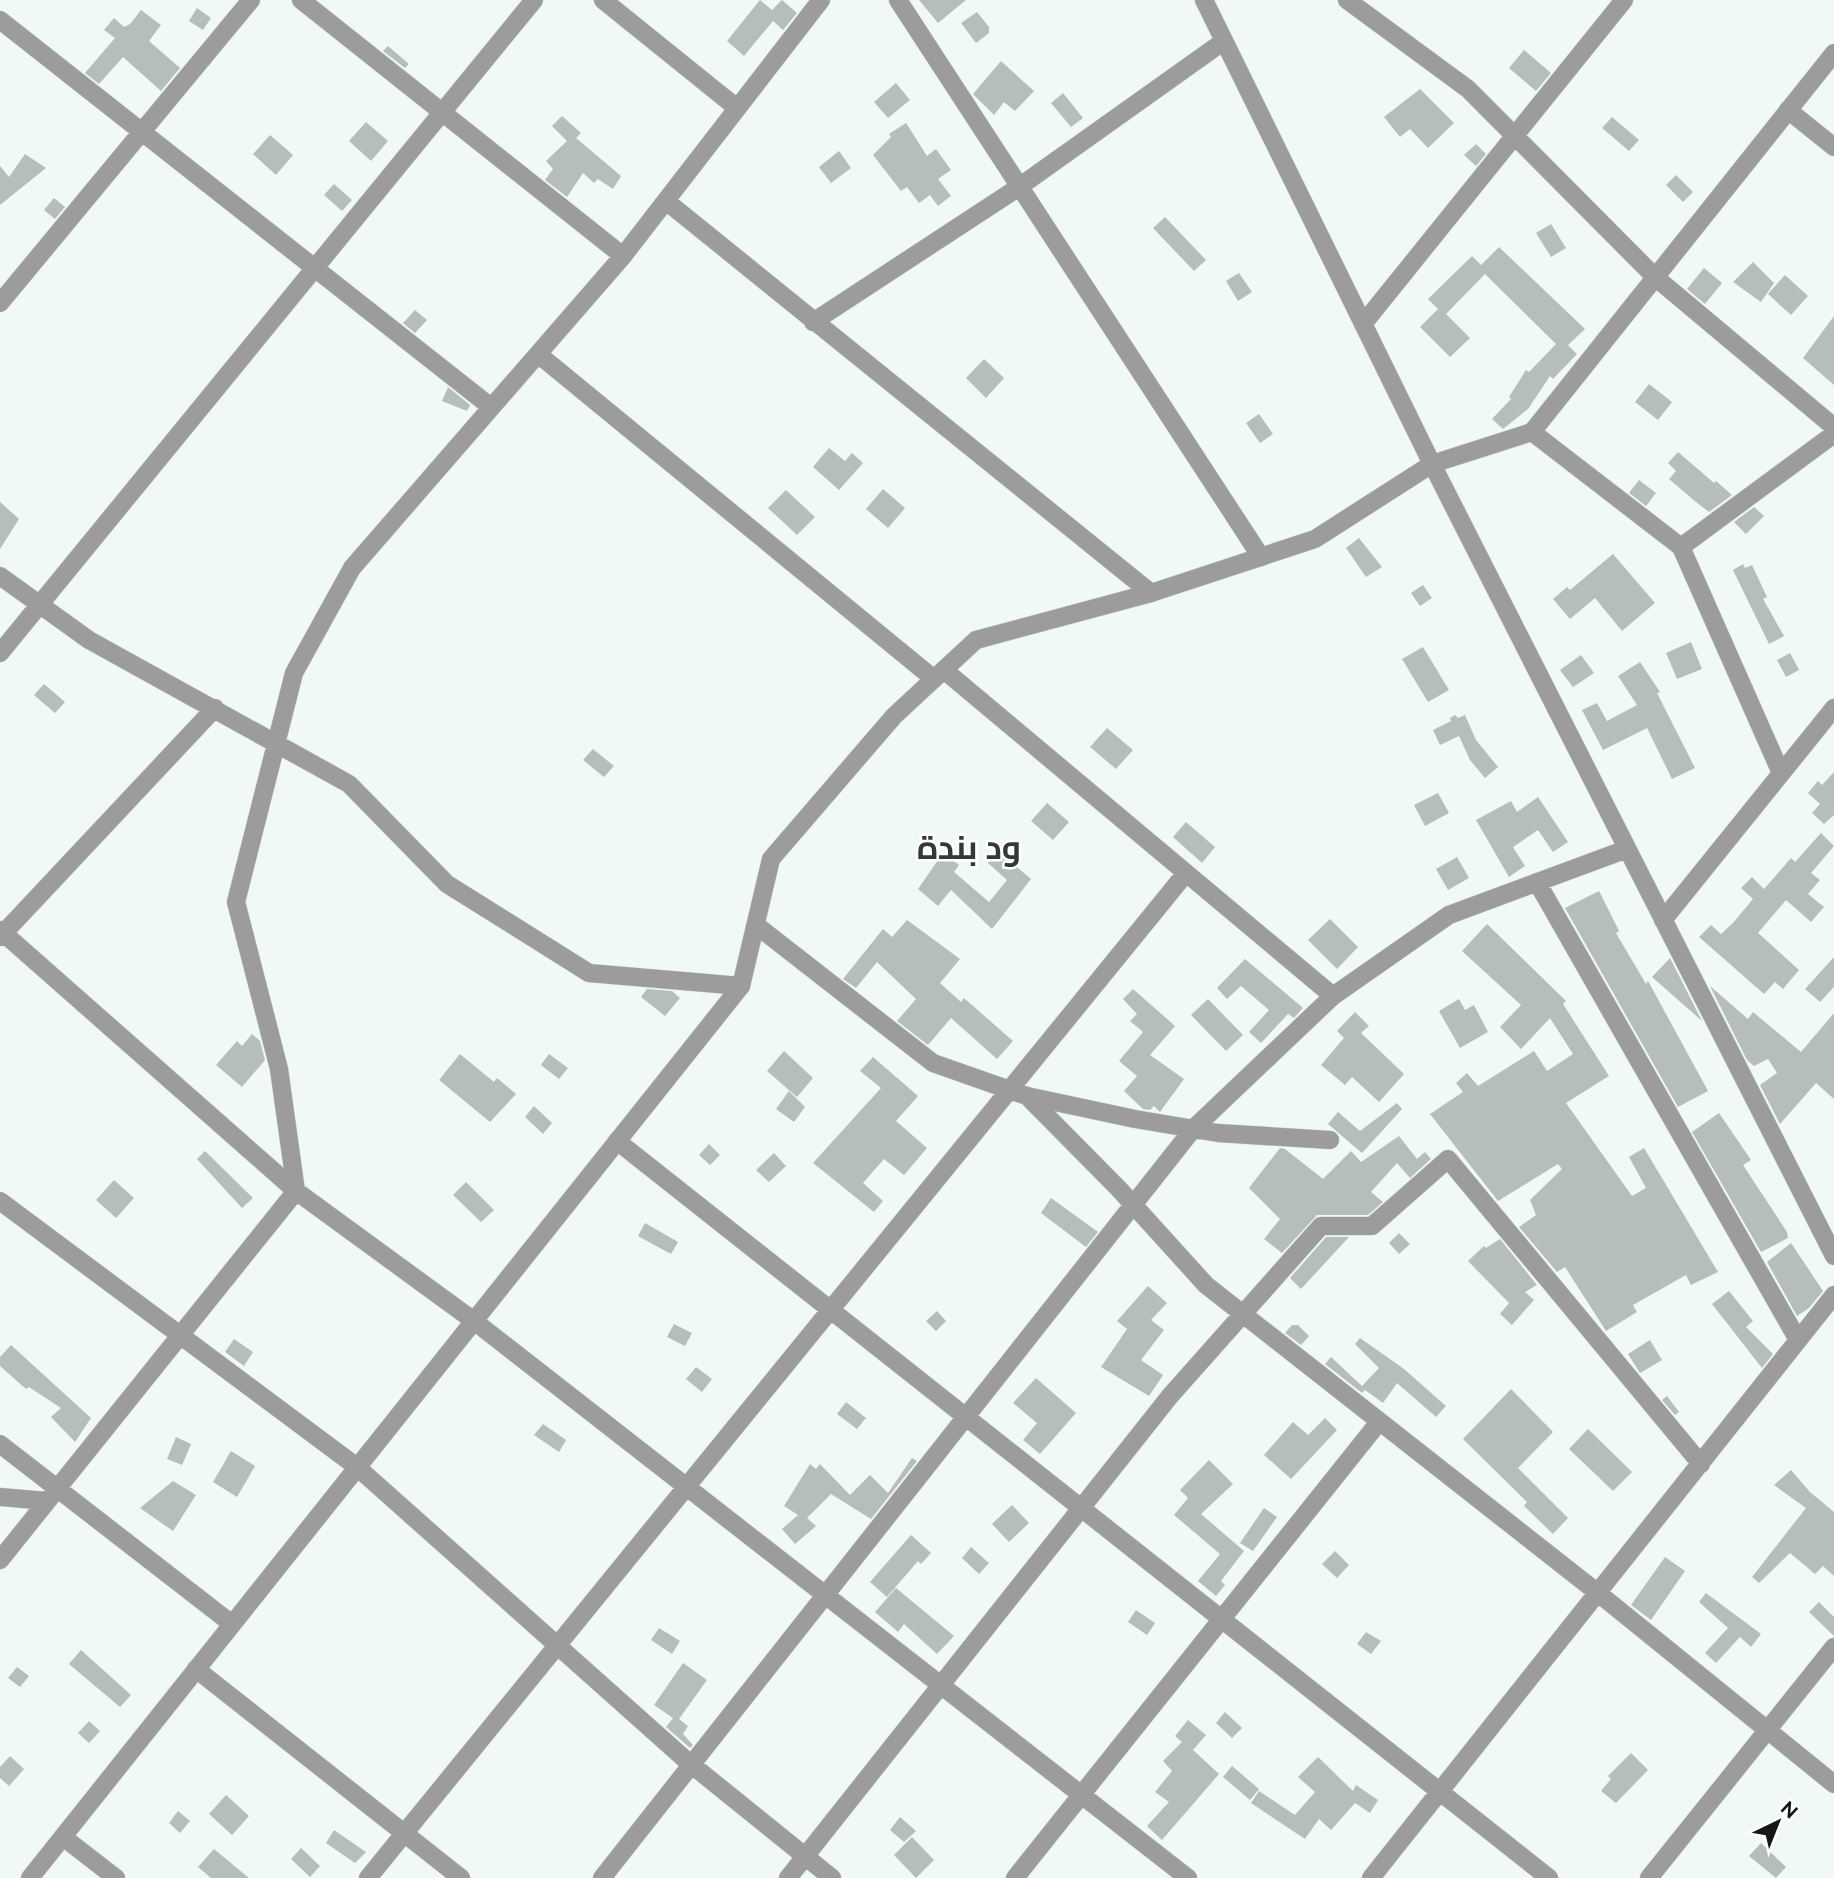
<svg xmlns="http://www.w3.org/2000/svg" width="1834" height="1878" font-family="Raleway,Cairo,sans-serif">
<style>
.building{fill:#b5beba}
.lines{fill:none;stroke-linecap:round;stroke-linejoin:round}
.minor-casing{stroke:#ced5d1;stroke-width:19}
.tertiary-casing{stroke:#ced5d1;stroke-width:19}
.minor{stroke:#9c9b9e;stroke-width:18}
.tertiary{stroke:#9c9b9e;stroke-width:18}
.labels{text-anchor:middle;stroke-width:5;stroke-linejoin:round;paint-order:stroke}
.town-label{font-size:33px;font-weight:bold;fill:#333a36;stroke:#fff}
</style>
<rect width="100%" height="100%" fill="#f1f9f5"/>
<path class="building" d="M760 0 772 10 782 0 797 13 783 30 773 21 744 56 727 41Z
M919 0H966L938 23Z
M197 8 211 18 203 30 189 21Z
M141 10 161 25 149 41 180 68 161 91 123 57 99 84 85 73 115 38 104 30 114 18 124 27 130 24Z
M977 12 989 27V33L976 43 961 23Z
M388 46 409 64 405 68 383 51Z
M1524 50 1551 73 1536 91 1509 68Z
M1001 61 1034 91 1015 111 1004 102 994 115 973 94Z
M896 83 910 100 888 118 874 102Z
M1420 89 1454 123 1428 148 1410 129 1400 137 1384 117Z
M1063 93 1083 118 1071 127 1051 103Z
M562 116 581 133 576 138 621 176 613 189 598 179 594 183 583 173 567 197 545 180 553 169 546 161 567 141 552 126Z
M1612 117 1639 140 1629 151 1602 128Z
M366 122 388 141 371 161 349 141Z
M906 123 927 156 936 149 951 170 938 179 951 196 938 206 930 195 919 203 907 187 901 191 873 155 891 137 889 134Z
M270 135 293 155 276 175 253 154Z
M1476 144 1486 154 1476 166 1464 155Z
M839 151 851 168 831 183 819 167Z
M25 154 46 168 0 205V166L9 177Z
M1676 175 1693 192 1683 202 1666 185Z
M334 184 352 200 342 211 324 195Z
M54 198 65 207 55 219 44 210Z
M1165 217 1206 260 1194 271 1153 228Z
M1551 224 1566 248 1551 257 1536 233Z
M1499 247 1585 329 1568 345 1577 354 1553 379 1550 376 1528 409 1503 429 1492 419 1511 399 1509 397 1526 370 1529 372 1556 344 1485 274 1446 314 1470 338 1450 357 1420 327 1438 309 1428 299 1472 256 1481 265Z
M1753 262 1774 283 1761 302 1733 282Z
M1704 268 1722 283 1705 304 1687 289Z
M1239 273 1252 292 1238 301 1226 281Z
M1785 275 1808 296 1791 315 1768 294Z
M415 310 427 320 415 333 403 323Z
M1834 316V385L1803 358Z
M984 359 1004 378 986 398 966 378Z
M1649 384 1672 402 1658 420 1635 402Z
M448 387 470 405 467 411 442 401Z
M1259 414 1273 434 1260 443 1246 423Z
M829 448 845 461 852 453 863 463 839 490 813 467Z
M1678 452 1714 483 1716 481 1732 495 1709 512 1696 502 1669 479 1676 471 1668 463Z
M1639 480 1656 493 1646 506 1629 493Z
M883 489 905 508 888 528 866 509Z
M786 490 815 517 797 535 768 508Z
M0 502 19 519 0 549Z
M1754 507 1764 516 1746 534 1734 522Z
M1359 538 1382 567 1366 577 1346 548Z
M1613 554 1655 603 1622 631 1595 598 1570 619 1553 599 1567 587 1570 590Z
M1743 564 1745 568 1752 565 1767 597 1763 599 1784 636 1769 644 1733 570Z
M1423 585 1432 598 1420 606 1411 593Z
M1691 642 1702 669 1677 679 1666 653Z
M1423 647 1449 690 1428 702 1402 659Z
M1790 653 1799 670 1786 677 1777 660Z
M1581 655 1594 673 1573 687 1560 670Z
M1640 662 1660 692 1657 693 1695 768 1672 779 1647 728 1603 750 1582 710 1597 703 1607 721 1637 705 1618 676Z
M44 684 65 702 55 713 34 695Z
M1455 715 1458 718 1465 715 1476 740 1498 767 1485 778 1470 760 1459 736 1440 745 1433 730 1451 721 1450 718Z
M1107 728 1133 750 1116 769 1090 747Z
M593 749 614 766 604 777 583 760Z
M1834 772V815L1824 824 1812 813 1820 804 1808 793 1818 781 1822 785Z
M1438 793 1449 813 1425 826 1414 805Z
M1538 797 1568 842 1553 852 1538 830 1513 847 1525 866 1509 877 1476 820 1511 801 1517 812Z
M1047 803 1069 822 1053 840 1031 821Z
M1186 822 1215 847 1202 863 1173 837Z
M1821 833 1834 846 1811 873 1820 880 1808 894 1824 907 1811 922 1786 900 1758 933 1799 970 1783 989 1775 982 1764 994 1699 937 1711 925 1721 934 1733 923 1753 899 1741 888 1752 877 1764 889 1791 858 1795 862Z
M998 851 1031 879 992 929 951 890 938 906 918 889 943 853 959 865 954 872 989 902 1007 880 988 863Z
M1457 857 1469 878 1448 890 1436 869Z
M1599 891 1619 931 1616 933 1646 984 1648 981 1708 1091 1678 1107 1565 908Z
M1330 919 1358 947 1337 969 1308 940Z
M907 920 960 959 940 983 961 1002 964 998 1013 1041 997 1059 951 1018 928 1045 897 1021 916 999 877 962 856 988 843 979 883 929 892 937Z
M1487 924 1566 1001 1563 1004 1609 1076 1566 1103 1632 1196 1646 1188 1629 1157 1644 1148 1718 1272 1691 1285 1686 1275 1633 1305 1637 1312 1606 1331 1565 1267 1557 1272 1519 1227 1536 1215 1530 1200 1562 1169 1558 1164 1498 1201 1430 1114 1463 1092 1456 1083 1467 1073 1478 1086 1534 1051 1547 1071 1573 1054 1550 1018 1521 1049 1500 1027 1521 1005 1462 951Z
M1834 957V987L1820 1002 1805 989Z
M1670 958 1702 1021 1652 977Z
M1245 959 1303 1008 1294 1018 1288 1014 1261 1043 1249 1032 1269 1010 1241 986 1227 999 1217 988Z
M1710 986 1748 1019 1753 1012 1801 1052 1834 1013V1099L1816 1083 1780 1124 1760 1085 1777 1073 1768 1059 1754 1066 1747 1060Z
M647 989 672 991 680 998 665 1016 641 997Z
M1133 989 1175 1026 1150 1055 1184 1079 1160 1112 1154 1106 1150 1110 1143 1109 1124 1091 1137 1076 1119 1061 1143 1032 1130 1021 1137 1014 1123 999Z
M1208 999 1243 1035 1226 1051 1191 1015Z
M1459 999 1465 1010 1474 1005 1488 1032 1460 1048 1439 1011Z
M1355 1012 1369 1026 1361 1033 1404 1074 1379 1102 1352 1077 1345 1085 1321 1065 1344 1038 1337 1031Z
M252 1034 260 1041 265 1060 242 1087 216 1065 237 1041 242 1046Z
M784 1051 813 1078 797 1097 767 1071Z
M460 1054 494 1082 497 1078 516 1094 490 1122 439 1080Z
M549 1054 568 1068 559 1079 541 1065Z
M873 1057 918 1096 896 1121 927 1148 904 1175 884 1159 863 1183 883 1201 874 1212 813 1163 881 1088 860 1071Z
M789 1091 805 1107 794 1122 776 1109Z
M1397 1103 1402 1109 1362 1153 1328 1124 1338 1112 1360 1131Z
M534 1106 552 1123 543 1134 525 1117Z
M1719 1113 1751 1160 1743 1165 1787 1232 1788 1238 1761 1252 1692 1132Z
M1399 1136 1417 1159 1425 1152 1431 1159 1410 1178 1397 1163 1371 1192 1383 1202 1368 1215H1317L1282 1253 1264 1239 1280 1219 1249 1188 1280 1148 1285 1149 1323 1179 1351 1151 1361 1162Z
M709 1144 720 1155 710 1165 699 1155Z
M205 1151 253 1198 242 1208 197 1159Z
M774 1153 786 1166 769 1182 756 1170Z
M114 1180 134 1198 116 1218 96 1200Z
M466 1182 494 1210 481 1222 453 1195Z
M1051 1198 1098 1232 1086 1247 1041 1213Z
M645 1223 678 1242 671 1254 638 1236Z
M1399 1233 1410 1244 1399 1254 1389 1243Z
M1326 1237H1349L1301 1289 1290 1278Z
M1500 1239 1537 1285 1525 1292 1534 1300 1512 1325 1500 1314 1509 1303 1468 1261 1484 1246 1486 1248Z
M1791 1243 1823 1291 1809 1308 1797 1316 1767 1262Z
M1148 1286 1167 1303 1151 1320 1164 1330 1141 1360 1163 1375 1149 1396 1101 1367 1127 1329 1117 1321Z
M1729 1291 1753 1321 1746 1327 1773 1354 1762 1368 1712 1304Z
M937 1311 946 1321 936 1331 926 1321Z
M674 1324 692 1333 685 1346 667 1337Z
M1292 1325H1298L1309 1336 1301 1345 1285 1333Z
M1360 1338 1404 1369 1446 1406 1436 1417 1397 1383 1383 1403 1365 1390 1362 1393 1325 1364 1331 1357 1362 1386 1379 1368 1355 1344Z
M234 1339 253 1352 244 1366 225 1352Z
M1650 1340 1662 1360 1640 1373 1628 1354Z
M11 1345 91 1418 75 1442 51 1417 61 1408 29 1387 26 1389 0 1366V1357Z
M696 1367 712 1379 702 1392 686 1379Z
M1036 1378 1076 1413 1040 1454 1023 1440 1037 1423 1013 1403Z
M1511 1389 1553 1432 1518 1468 1568 1518 1553 1534 1524 1506 1527 1502 1463 1439Z
M1667 1396 1679 1412 1675 1415 1662 1400Z
M846 1402 866 1418 857 1429 837 1414Z
M1325 1418 1337 1430 1291 1479 1264 1455 1293 1422 1308 1435Z
M543 1424 566 1440 559 1452 534 1435Z
M1588 1429 1632 1472 1613 1491 1569 1449Z
M176 1437 191 1444 182 1465 167 1459Z
M231 1451 255 1466 237 1497 213 1482Z
M912 1458 917 1461 871 1519 831 1494 807 1518 816 1526 795 1544 782 1529 798 1515 784 1506 810 1464 816 1469 820 1464 850 1495 870 1475 888 1493Z
M1209 1460 1233 1484 1201 1514 1244 1551 1221 1581 1225 1585 1216 1596 1198 1581 1220 1554 1174 1515 1188 1498 1180 1490Z
M1791 1470 1810 1492 1834 1512V1576L1823 1566 1815 1574 1790 1553 1759 1583 1752 1577 1806 1508 1774 1485Z
M173 1481 196 1495 173 1531 140 1508Z
M1012 1505 1029 1523 1009 1542 992 1524Z
M1264 1508 1277 1517 1253 1551 1240 1543Z
M911 1535 931 1553 921 1564 918 1561 887 1597 870 1582Z
M971 1547 989 1563 979 1574 962 1558Z
M1335 1551 1349 1565 1337 1578 1322 1564Z
M1665 1557 1685 1571 1651 1620 1631 1605Z
M896 1588 954 1636 937 1654 904 1624 898 1632 875 1612Z
M1706 1593 1761 1634 1751 1647 1740 1637 1716 1663 1705 1653 1728 1628 1699 1602Z
M1819 1602 1834 1617V1636L1809 1612Z
M1136 1610 1155 1623 1147 1635 1128 1622Z
M659 1628 680 1641 672 1654 651 1640Z
M1366 1632 1381 1641 1371 1654 1357 1644Z
M81 1650 131 1695 120 1707 69 1664Z
M683 1663 707 1680 679 1719 688 1726 683 1734 693 1745 690 1748 666 1727 673 1718 654 1705Z
M17 1667 29 1676 20 1687 8 1678Z
M1225 1712 1242 1728 1232 1738 1216 1723Z
M1188 1720 1206 1735 1193 1750 1219 1774 1162 1840 1147 1826 1169 1802 1155 1792 1172 1771 1163 1761 1182 1742 1175 1736Z
M89 1721 100 1731 89 1743 78 1733Z
M1631 1753 1648 1770 1616 1803 1601 1791 1611 1779 1608 1776Z
M10 1756 24 1769 9 1786 0 1778V1767Z
M1318 1757 1353 1791 1356 1785 1378 1800 1370 1813 1355 1803 1331 1830 1319 1819 1305 1839 1251 1803 1259 1791 1295 1815 1315 1792 1298 1777Z
M1232 1766 1259 1789 1250 1800 1223 1777Z
M226 1795 249 1816 232 1835 209 1814Z
M178 1811 190 1821 180 1833 169 1823Z
M900 1817 916 1831 904 1842 890 1830Z
M334 1830 366 1852 355 1863 326 1843Z
M912 1837 934 1860 916 1878 894 1855Z
M1761 1843 1786 1867 1776 1878 1749 1856Z
M301 1848 320 1866 310 1877 291 1859Z
M214 1849 249 1878H211L198 1867Z"/>
<g class="lines">
<g class="minor-casing">
<path id="minor" d="M301 0 623 256
M603 0 737 108
M898 0 1261 557
M1347 0 1468 89 1655 277 1834 427
M0 20 491 407
M1788 110 1834 147
M666 201 1151 593
M0 303 251 0
M813 322 1019 187 1224 41
M1363 324 1624 0
M538 354 934 679
M1532 432 1681 547 1781 773
M1432 464 1834 1256
M1681 547 1834 434
M0 576 89 640 349 784 447 884 589 973 741 986
M0 653 534 0
M944 670 1333 996
M1537 882 1798 1340
M1663 920 1834 708
M756 925 933 1063 1027 1096 1135 1119 1218 1133 1330 1140
M0 930 296 1191 474 1321 1188 1878
M0 937 215 708
M1027 1096 1119 1189 1206 1285 1598 1593 1834 1784
M617 1141 1549 1878
M0 1201 357 1467 687 1761 832 1878
M0 1444 232 1624
M0 1497 47 1501
M0 1560 296 1191 279 1069 236 902 294 673 352 568 623 256 821 0
M196 1669 461 1878
M63 1837 116 1878
M368 1878 1186 873
M602 1878 1193 1129 1333 996 1449 915 1627 849
M788 1878 1170 1396 1321 1226H1372L1448 1159 1701 1464
M1015 1878 1379 1422
M1371 1878 1834 1295
M1649 1878 1834 1647"/>
</g>
<g class="tertiary-casing">
<path id="tertiary" d="M1432 464 1532 432 1834 53
M30 1878 741 986 771 859 894 716 976 640 1151 593 1315 539 1432 464 1204 0"/>
</g>
<use href="#minor" class="minor"/>
<use href="#tertiary" class="tertiary"/>
</g>
<g class="labels">
<g class="town-label">
<text x="969" y="859">ود بندة</text>
</g>
</g>
<g transform="translate(1778 1822) rotate(43)" stroke="#ffffff" stroke-width="5" paint-order="stroke">
<path d="M0-5L12 26L0 18L-12 26Z" fill="#141715"/>
<text y="-10" font-size="19" font-weight="bold" text-anchor="middle" fill="#141715">N</text>
</g>
</svg>
